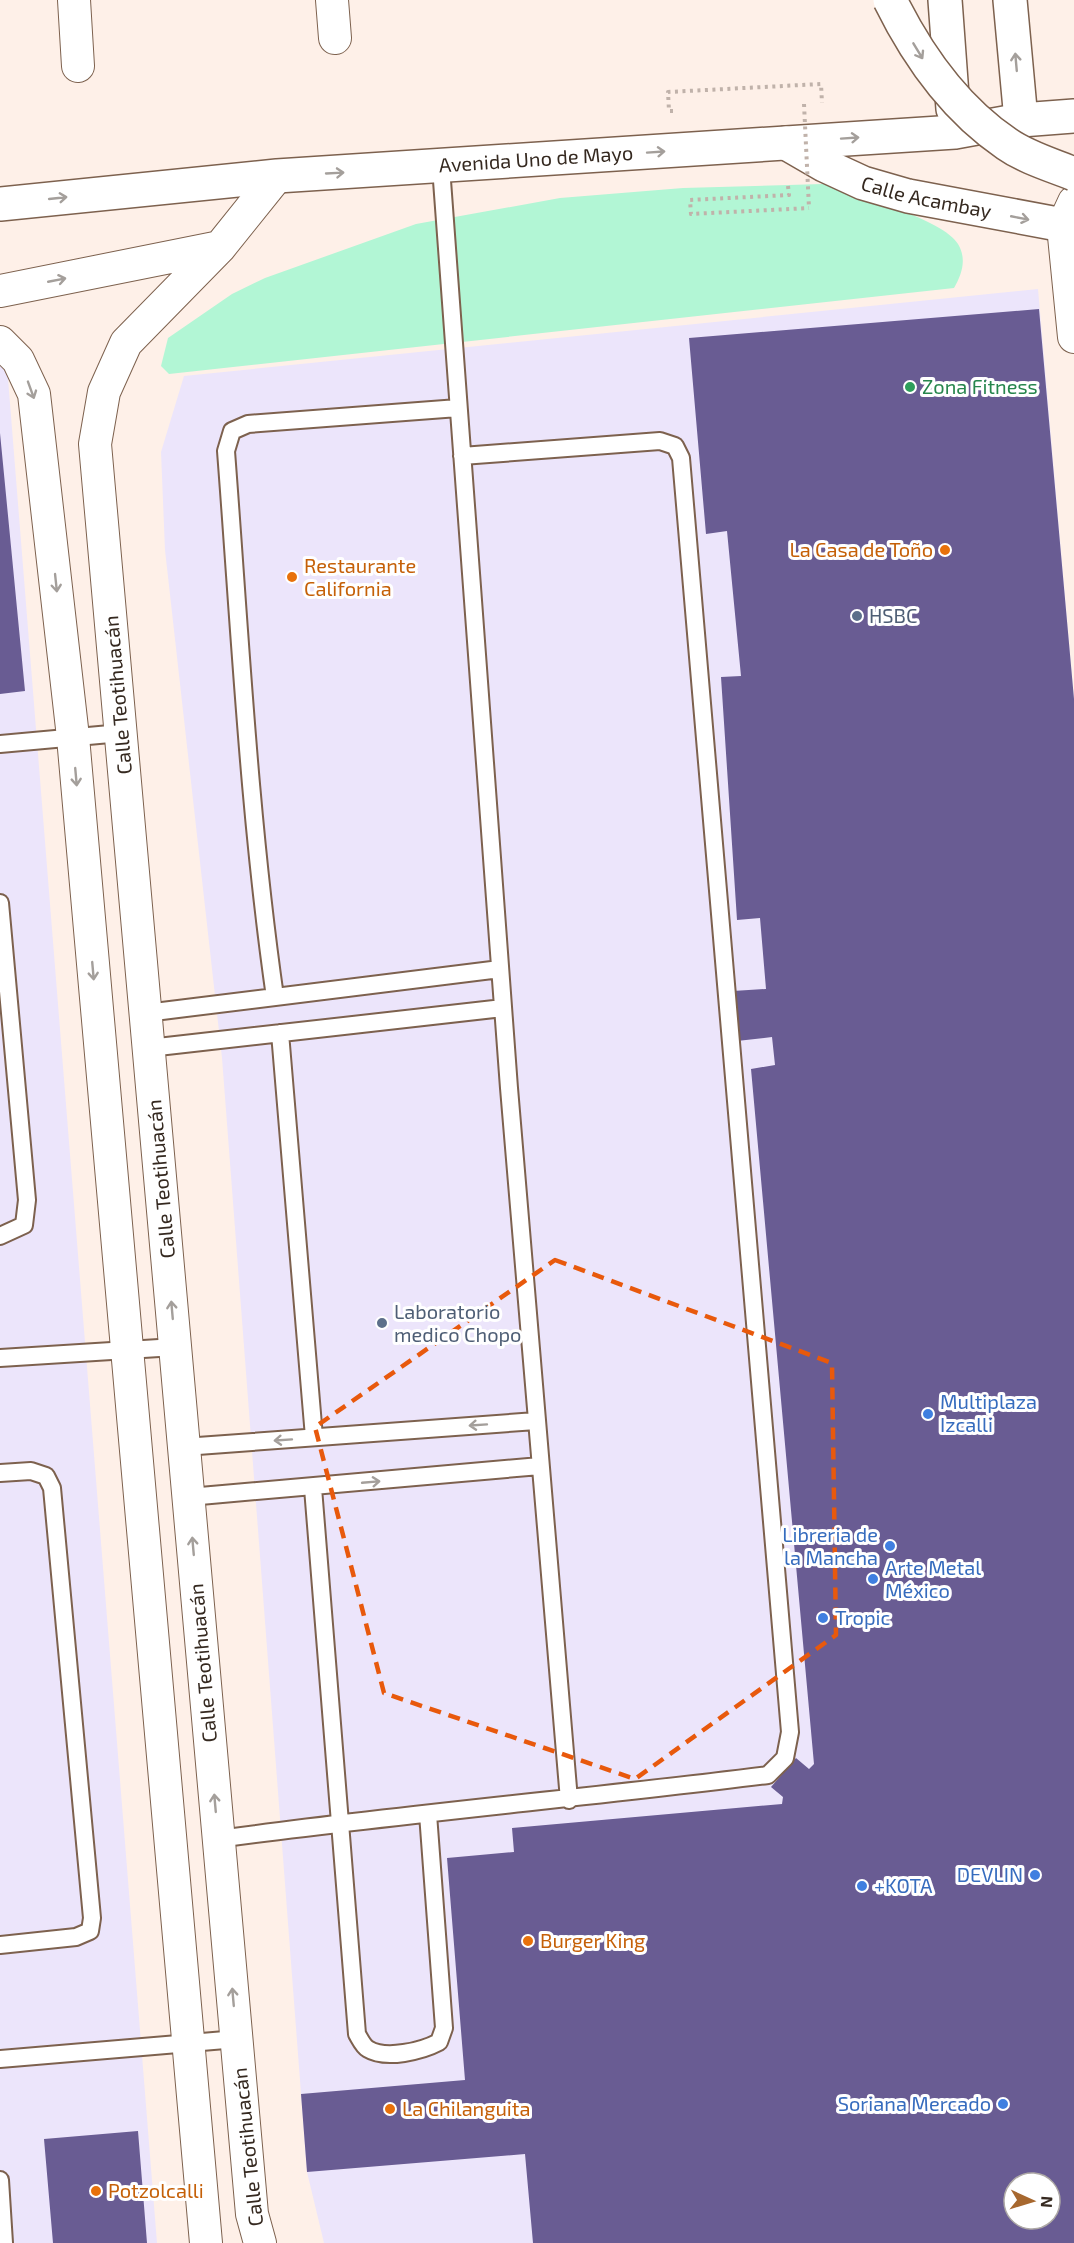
<svg xmlns="http://www.w3.org/2000/svg" width="1074" height="2243" font-family="'Exo 2',sans-serif">
<style>
.commercial{fill:#ece5fb;fill-rule:evenodd}
.green{fill:#b2f6d5}
.building{fill:#695c93;fill-rule:evenodd}
.lines{fill:none;stroke-linecap:round;stroke-linejoin:round}
.lane-casing{stroke:#7d614e;stroke-width:20}
.street-casing{stroke:#7d614e;stroke-width:34}
.secondary-casing{stroke:#7d614e;stroke-width:36}
.path{stroke:#c0b2aa;stroke-width:4;stroke-dasharray:3 4.5;stroke-linecap:butt}
.lane{stroke:#fff;stroke-width:16}
.street{stroke:#fff;stroke-width:32}
.secondary{stroke:#fff;stroke-width:33}
.secondary-bridge-casing{stroke:#7d614e;stroke-width:36;stroke-linecap:butt}
.path-bridge{stroke:#c0b2aa;stroke-width:4;stroke-dasharray:3 4.5;stroke-linecap:butt}
.secondary-bridge{stroke:#fff;stroke-width:33}
.oneway{stroke:#a49f9b}
.marked{fill:none;stroke:#e8590c;stroke-width:4.5;stroke-dasharray:12 8;stroke-linejoin:round}
.leisure-dot{fill:#2e9e5b;stroke:#fff;stroke-width:2}
.food-dot{fill:#e8710a;stroke:#fff;stroke-width:2}
.service-dot{fill:#5c6f8a;stroke:#fff;stroke-width:2}
.shop-dot{fill:#3f7fe0;stroke:#fff;stroke-width:2}
.labels{text-anchor:middle;stroke-width:6;stroke-linejoin:round;paint-order:stroke}
.street-label{font-size:20px;fill:#352920;stroke:#fff}
.leisure-label{font-size:20px;fill:#27864d;stroke:#fff;text-anchor:start}
.food-label{font-size:20px;fill:#c56008;stroke:#fff;text-anchor:start}
.service-label{font-size:20px;fill:#4e5e75;stroke:#fff;text-anchor:start}
.shop-label{font-size:20px;fill:#366cbe;stroke:#fff;text-anchor:start}
</style>
<rect width="100%" height="100%" fill="#fef0e8"/>
<path class="commercial" d="M1038 289 1074 699V2243H324L307 2172 222 1058 165 550 161 452 184 376ZM1014 2183H1050V2219H1014Z
M0 366H7L157 2243H0Z"/>
<path class="green" d="M823 184C851 193 945 220 958 244 967 259 962 274 954 288L169 374 161 366 168 338 232 294 265 278 416 224 560 198 683 188Z"/>
<path class="building" d="M1039 309 1074 699V2243H533L525 2154 307 2172 301 2094 465 2080 447 1858 514 1852 512 1828 782 1804 783 1797 771 1787 796 1758 809 1769 814 1764 751 1069 775 1065 772 1037 737 1041 733 991 766 989 760 918 737 920 721 677 741 676 727 531 706 534 689 338ZM1014 2183H1050V2219H1014Z
M0 433 25 691 0 694Z
M138 2131 147 2243H53L44 2139Z"/>
<g class="lines">
<g class="lane-casing">
<path id="lane" d="M441 167 509 1088 569 1800
M0 744 121 733
M0 903 27 1200 24 1225 0 1236
M275 997C249 816 240 633 226 451L232 431 248 424 458 408
M146 1013 500 969
M280 1033 314 1437
M149 1048 503 1008
M0 1358 175 1347
M184 1447 536 1421
M0 1473 31 1471 46 1476 52 1488 92 1918 90 1931 76 1937 0 1945
M313 1488 357 2034C360 2039 363 2046 368 2049 386 2060 422 2051 439 2042L444 2028 428 1814
M189 1497 540 1466
M218 1839C401 1814 585 1798 768 1775L785 1758 790 1732 681 458 675 446 660 441 462 456
M0 2059 237 2039
M0 2180 4 2243"/>
</g>
<g class="street-casing">
<path id="street" d="M74 0 78 66
M332 0 335 38
M1074 202 1063 226 1074 337
M0 291 220 247
M0 342 18 360 34 394 73 737 206 2243
M260 2243 252 2214 95 444 104 392 126 343 220 247 277 176"/>
</g>
<g class="secondary-casing">
<g id="secondary">
<path d="M945 0 953 109"/>
<path d="M1010 0 1021 120"/>
<path id="s1" d="M786 143 824 165 863 183 908 196 1074 227"/>
<path id="s2" d="M0 204 277 176 955 132 1021 120 1074 116"/>
</g>
</g>
<path class="path" d="M673 111H669L668 92 821 84 822 103
M788 186 789 195 690 200 691 214 809 208"/>
<use href="#lane" class="lane"/>
<use href="#street" class="street"/>
<use href="#secondary" class="secondary"/>
<g class="secondary-bridge-casing">
<path id="secondary-bridge" d="M890 0C918 57 954 108 1007 144 1027 158 1052 165 1074 174"/>
</g>
<path class="path-bridge" d="M804 104 809 208"/>
<use href="#secondary-bridge" class="secondary-bridge"/>
</g>
<defs><path id="oneway-shaft" d="M-6 0H5M1.5-3L5.5 0L1.5 3" fill="none" stroke-width="1.6" stroke-linecap="round" stroke-linejoin="round" transform="scale(1.5)"/></defs>
<g class="oneway">
<use href="#oneway-shaft" transform="translate(918 51) rotate(59)"/>
<use href="#oneway-shaft" transform="translate(1016 62) rotate(-95)"/>
<use href="#oneway-shaft" transform="translate(850 138) rotate(-4)"/>
<use href="#oneway-shaft" transform="translate(656 152) rotate(-4)"/>
<use href="#oneway-shaft" transform="translate(335 173) rotate(-3)"/>
<use href="#oneway-shaft" transform="translate(58 198) rotate(-6)"/>
<use href="#oneway-shaft" transform="translate(1020 218) rotate(11)"/>
<use href="#oneway-shaft" transform="translate(57 280) rotate(-11)"/>
<use href="#oneway-shaft" transform="translate(31 390) rotate(70)"/>
<use href="#oneway-shaft" transform="translate(56 583) rotate(84)"/>
<use href="#oneway-shaft" transform="translate(76 777) rotate(85)"/>
<use href="#oneway-shaft" transform="translate(93 971) rotate(85)"/>
<use href="#oneway-shaft" transform="translate(172 1310) rotate(-95)"/>
<use href="#oneway-shaft" transform="translate(478 1425) rotate(176)"/>
<use href="#oneway-shaft" transform="translate(283 1440) rotate(176)"/>
<use href="#oneway-shaft" transform="translate(371 1482) rotate(-5)"/>
<use href="#oneway-shaft" transform="translate(193 1546) rotate(-95)"/>
<use href="#oneway-shaft" transform="translate(215 1803) rotate(-95)"/>
<use href="#oneway-shaft" transform="translate(233 1997) rotate(-95)"/>
</g>
<path class="marked" d="M555 1260 832 1363 836 1635 635 1779 384 1693 315 1427Z"/>
<circle class="leisure-dot" cx="910" cy="387" r="6"/>
<g class="food-dot">
<circle cx="945" cy="550" r="6"/>
<circle cx="292" cy="577" r="6"/>
<circle cx="528" cy="1941" r="6"/>
<circle cx="390" cy="2109" r="6"/>
<circle cx="96" cy="2191" r="6"/>
</g>
<g class="service-dot">
<circle cx="857" cy="616" r="6"/>
<circle cx="382" cy="1323" r="6"/>
</g>
<g class="shop-dot">
<circle cx="928" cy="1414" r="6"/>
<circle cx="890" cy="1546" r="6"/>
<circle cx="873" cy="1579" r="6"/>
<circle cx="823" cy="1618" r="6"/>
<circle cx="1035" cy="1875" r="6"/>
<circle cx="862" cy="1886" r="6"/>
<circle cx="1003" cy="2104" r="6"/>
</g>
<g class="labels">
<g class="street-label">
<text dy="7" stroke="none"><textPath href="#s2" startOffset="538">Avenida Uno de Mayo</textPath></text>
<text dy="7" stroke="none"><textPath href="#s1" startOffset="152">Calle Acambay</textPath></text>
<text transform="translate(118 695) rotate(-95)" y="7">Calle Teotihuacán</text>
<text transform="translate(161 1179) rotate(-95)" y="7">Calle Teotihuacán</text>
<text transform="translate(203 1663) rotate(-95)" y="7">Calle Teotihuacán</text>
<text transform="translate(248 2147) rotate(-96)" y="7">Calle Teotihuacán</text>
</g>
<g class="leisure-label">
<text x="922" y="394">Zona Fitness</text>
</g>
<g class="food-label">
<text x="933" y="557" text-anchor="end">La Casa de Toño</text>
<text x="304" y="573">Restaurante<tspan x="304" dy="23">California</tspan></text>
<text x="540" y="1948">Burger King</text>
<text x="402" y="2116">La Chilanguita</text>
<text x="108" y="2198">Potzolcalli</text>
</g>
<g class="service-label">
<text x="869" y="623">HSBC</text>
<text x="394" y="1319">Laboratorio<tspan x="394" dy="23">medico Chopo</tspan></text>
</g>
<g class="shop-label">
<text x="940" y="1409">Multiplaza<tspan x="940" dy="23">Izcalli</tspan></text>
<text x="878" y="1542" text-anchor="end">Libreria de<tspan x="878" dy="23">la Mancha</tspan></text>
<text x="885" y="1575">Arte Metal<tspan x="885" dy="23">México</tspan></text>
<text x="835" y="1625">Tropic</text>
<text x="1023" y="1882" text-anchor="end">DEVLIN</text>
<text x="874" y="1893">+KOTA</text>
<text x="991" y="2111" text-anchor="end">Soriana Mercado</text>
</g>
</g>
<g transform="translate(1032 2201) rotate(94)"><circle r="28" fill="#ffffff" stroke="#aea9a6" stroke-width="1.5"/>
<path d="M0-4.5L10 22L0 15L-10 22Z" fill="#a7682f"/>
<text y="-9" font-size="16" font-weight="bold" text-anchor="middle" fill="#352920">N</text>
</g>
</svg>
